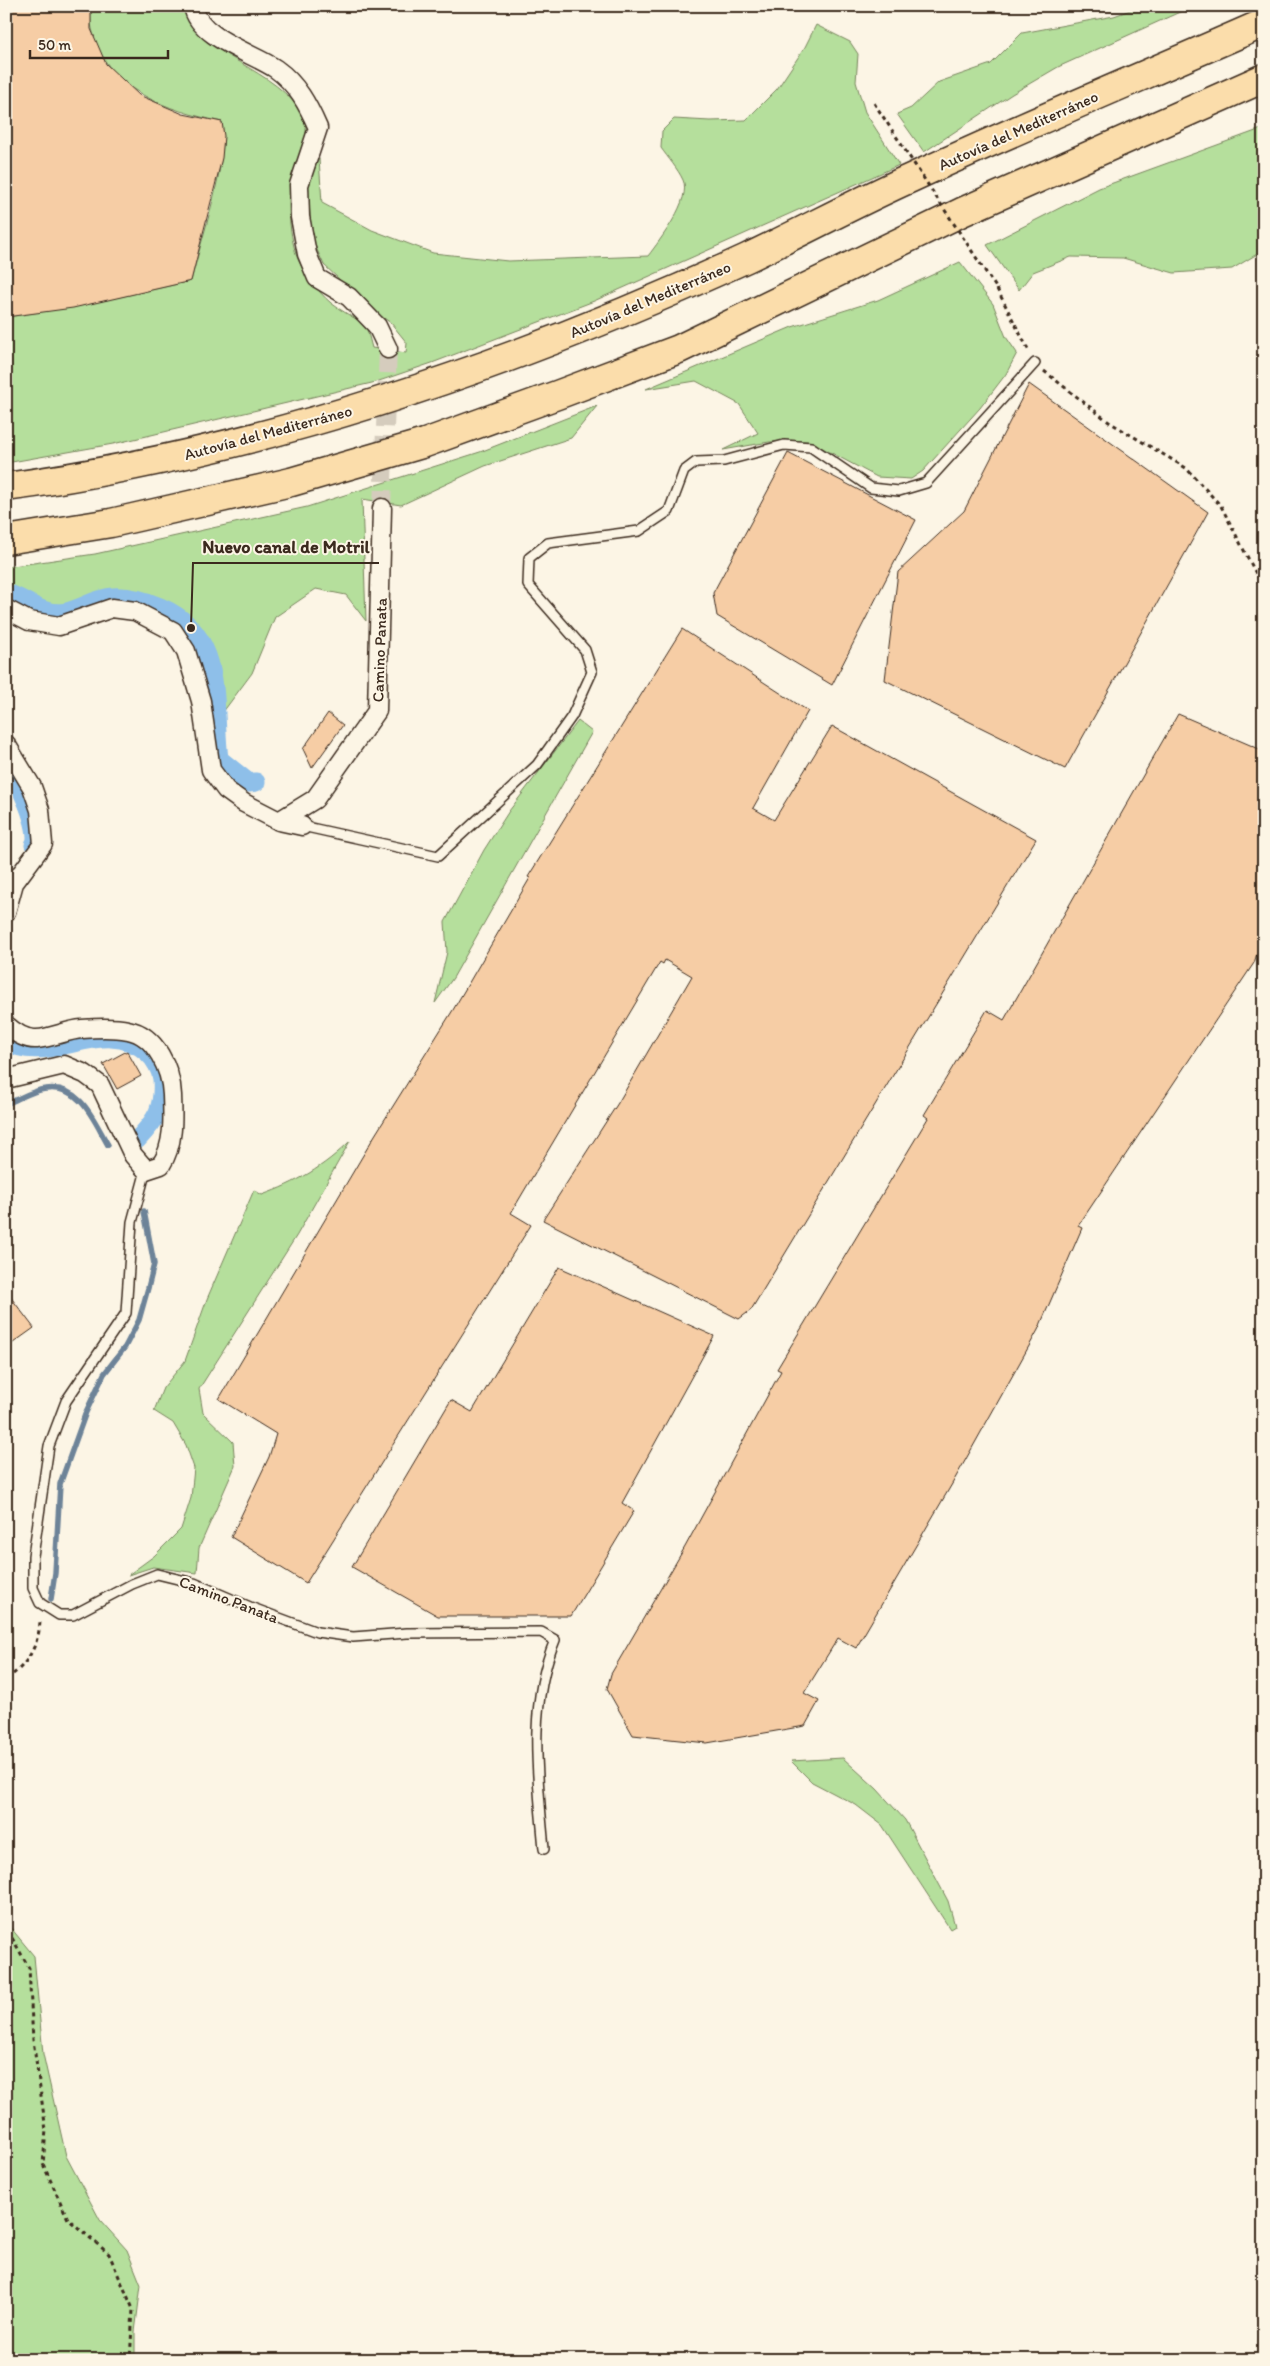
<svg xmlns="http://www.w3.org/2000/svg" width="1270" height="2366" font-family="Itim,sans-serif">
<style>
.green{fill:#b5df9c;stroke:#78845d}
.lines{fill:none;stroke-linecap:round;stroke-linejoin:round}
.stream{stroke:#6d8398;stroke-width:5.5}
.canal{stroke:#8ebfe9;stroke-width:19}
.building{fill:#f6cda5;stroke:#3b2a1e}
.street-tunnel{stroke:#d5ccbd;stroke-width:18;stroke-dasharray:18 9;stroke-linecap:butt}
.lane-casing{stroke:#3b2a1e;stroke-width:12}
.street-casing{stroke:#3b2a1e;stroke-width:21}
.highway-casing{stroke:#3b2a1e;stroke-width:31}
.path{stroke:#3b2a1e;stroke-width:3;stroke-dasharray:4 4;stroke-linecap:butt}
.lane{stroke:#fcf5e5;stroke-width:9}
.street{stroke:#fcf5e5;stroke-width:18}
.highway{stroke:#fbddab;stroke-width:28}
.path-bridge{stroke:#3b2a1e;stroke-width:3;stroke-dasharray:4 4;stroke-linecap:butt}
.labels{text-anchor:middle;stroke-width:4;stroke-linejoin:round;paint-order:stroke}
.street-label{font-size:16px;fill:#3b2a1e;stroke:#fcf5e5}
.leader{fill:none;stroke:#3b2a1e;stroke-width:2}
.callout-dot{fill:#3b2a1e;stroke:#fcf5e5;stroke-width:2}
.callout-label{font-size:18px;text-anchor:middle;font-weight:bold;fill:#3b2a1e;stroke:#fcf5e5;stroke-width:4;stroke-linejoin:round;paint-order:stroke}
</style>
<rect width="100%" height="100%" fill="#fcf5e5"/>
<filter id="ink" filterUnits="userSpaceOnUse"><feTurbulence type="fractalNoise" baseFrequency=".02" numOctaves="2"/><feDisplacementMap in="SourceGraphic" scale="10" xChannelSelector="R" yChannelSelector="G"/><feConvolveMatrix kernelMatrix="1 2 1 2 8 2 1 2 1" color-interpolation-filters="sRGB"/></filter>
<g filter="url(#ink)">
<path class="green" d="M91 6H184C196 58 280 67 303 117 312 137 299 155 293 175 286 198 289 231 296 254 301 270 318 292 331 303 341 311 355 318 366 325L372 348 406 353 407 343 391 323 372 310 324 265 312 239 308 190 309 174 319 159 322 203 372 230 433 253 508 261 648 256C660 240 692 199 683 180 678 169 668 158 661 148L662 131 674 119 710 121 746 120 777 89 805 47 816 25 850 42 858 54 856 82 865 112 899 165 594 301 432 363 376 382 113 444 6 463V317L74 307 191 281C201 240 229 160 222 122 168 110 105 91 92 29 90 22 91 13 91 6Z
M1141 6H1193L1058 67 1012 94 924 152 897 114 911 108 939 82 991 64 1022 33 1114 16Z
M1264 128V250L1232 269 1174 273 1123 258 1071 257 1033 272 1019 290 987 245 1099 188Z
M960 262 993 304 1006 337 1017 353 1006 374 980 408 923 471 911 479 877 477 809 441 769 442 723 450 758 433 739 404 696 381 646 389 792 327 878 300Z
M597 406 571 438 485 466 401 505 362 499 366 621 346 595 316 589 275 617 252 673 223 712 214 729 212 695 204 655 196 641 173 617 143 605 107 600 78 613 60 618 44 616 6 597V567L95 554 307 507 480 452Z
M578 721 592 732 453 978 435 1003 447 952 445 922 484 850 509 811Z
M350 1141 297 1235 199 1389 203 1413 233 1442 235 1466 199 1548 197 1573 153 1567 128 1575 154 1556 181 1529 191 1498 194 1468 186 1445 173 1423 154 1411 163 1388 185 1361 207 1299 254 1190 262 1195C296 1183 324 1167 350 1141Z
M843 1758 877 1789 905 1820 948 1901 955 1926 950 1929 882 1825 856 1805 812 1782 791 1761Z
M6 1922 34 1956 43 2054 66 2156 100 2220 127 2250 141 2285 135 2332V2360H6Z"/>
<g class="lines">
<path class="stream" d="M6 1104C19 1099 33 1090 46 1089 81 1084 94 1121 108 1145
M51 1599 55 1573 60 1484 86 1412 104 1374 125 1347 139 1320 148 1288 154 1264 144 1211"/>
<path class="canal" d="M6 593C27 599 43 617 66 612 83 609 95 598 113 597 129 596 146 601 160 607 226 635 212 702 219 759L249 783 256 782
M6 764C17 776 43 831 34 845
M6 1041C49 1068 105 1013 148 1053 155 1059 161 1070 162 1079 164 1108 157 1119 137 1140"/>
</g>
<path class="building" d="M6 6H91V29L106 64 139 95 183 114 222 122 224 136 222 158 191 281 73 308 6 317Z
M1029 384 1208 512 1065 769 885 680 898 572 964 511Z
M788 453 916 520 832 685 717 616 713 593Z
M682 629 808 711 753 808 774 820 832 726 1036 839 751 1310 739 1319 543 1220 618 1103 692 976 665 960 663 964 660 962 511 1213 531 1225 306 1583 231 1537 269 1457 276 1434 219 1399 375 1135 453 1010 530 878 528 877Z
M328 713 343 725 312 768 303 749Z
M1178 714 1264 751V932L1254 963 1078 1226 1082 1228 1038 1330 952 1484 856 1648 838 1638 804 1693 819 1701 805 1726 707 1743 633 1735 607 1689 611 1674 685 1547 781 1371 777 1369 928 1118 924 1115 987 1010 1004 1020Z
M127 1051 141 1076 117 1089 103 1064Z
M559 1267 714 1336 622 1503 634 1511 571 1616H438L352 1567 451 1400 472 1412Z
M6 1291 34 1328 6 1348Z"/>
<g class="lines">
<path class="street-tunnel" d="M382 508 388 349"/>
<g class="lane-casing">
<path id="lane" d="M302 826 438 856 537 765 572 716 592 672 585 650 528 585 529 558 548 543 639 531 669 511 684 471 696 462 724 461 784 445 811 447 871 488 899 491 926 483 1035 363
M146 1170 132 1222 126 1313 66 1401 49 1446 33 1556V1588L40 1603 59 1615H73L132 1584 157 1574 194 1583 250 1607 317 1632 353 1637 407 1633 541 1632 555 1640C527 1707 538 1780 544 1849"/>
</g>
<g class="street-casing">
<path id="street" d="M193 6C198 38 253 53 276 69 297 84 308 105 318 128L299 185 300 217 307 254 317 278 349 297 377 326 388 349
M6 609 29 621 59 626 112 608 135 611 173 631 186 651 201 701 211 770 226 790 244 803 279 821 302 826
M6 744 32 787 40 810 43 844 14 883 6 912
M279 821 315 799 377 711 382 508
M6 1025C14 1032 26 1040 37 1039 52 1038 67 1030 82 1029 95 1028 114 1027 128 1030 156 1035 171 1070 172 1095 173 1119 174 1145 161 1165L146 1170 133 1155 100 1085 85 1074 64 1065 6 1079"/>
</g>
<g class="highway-casing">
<path id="highway" d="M6 487C263 452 512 366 747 258 802 232 855 203 911 178 1027 124 1146 75 1264 23
M6 540 111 523 291 482 425 443 557 395 679 349 962 212 1264 78"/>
</g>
<path class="path" d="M997 289 1030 353
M1044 371 1109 422 1186 468 1221 506 1264 589
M6 1678C27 1668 40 1642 40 1619
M6 1933 11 1936 29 1968 33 2040 46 2130 43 2164 68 2219 109 2254 133 2309 130 2360"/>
<use href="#lane" class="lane"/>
<use href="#street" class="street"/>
<use href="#highway" class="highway"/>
<path class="path-bridge" d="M874 103 997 289"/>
</g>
</g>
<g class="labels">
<g class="street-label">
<text transform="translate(1018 130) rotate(-24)" y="6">Autovía del Mediterráneo</text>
<text transform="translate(650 299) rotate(-23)" y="6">Autovía del Mediterráneo</text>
<text transform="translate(268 432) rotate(-15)" y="6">Autovía del Mediterráneo</text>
<text transform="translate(379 650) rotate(-88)" y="6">Camino Panata</text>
<text transform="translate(229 1599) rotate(21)" y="6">Camino Panata</text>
</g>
</g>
<path class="leader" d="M191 628L193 563H379"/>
<circle class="callout-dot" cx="191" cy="628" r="5"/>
<g class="callout-label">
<text x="286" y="553">Nuevo canal de Motril</text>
</g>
<rect width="1270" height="2366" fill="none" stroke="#fcf5e5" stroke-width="25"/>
<rect x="12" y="12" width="1245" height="2341" fill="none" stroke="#3b2a1e" stroke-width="2" filter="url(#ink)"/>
<path d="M30 50v8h138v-8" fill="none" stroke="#3b2a1e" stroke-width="2.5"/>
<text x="38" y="50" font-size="15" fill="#3b2a1e" stroke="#fcf5e5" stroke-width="4" paint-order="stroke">50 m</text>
</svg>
